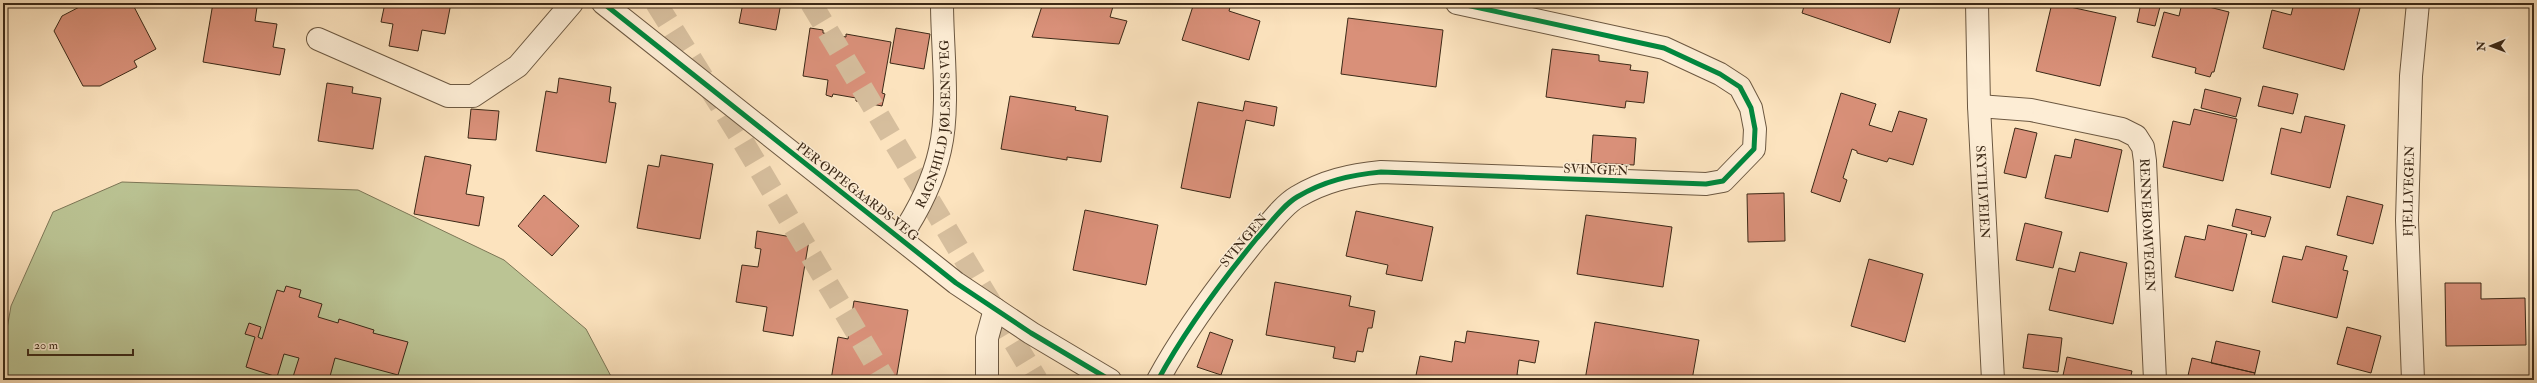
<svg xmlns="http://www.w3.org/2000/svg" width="2537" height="383" font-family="'IM FELL Double Pica',serif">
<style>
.green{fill:#bbc494;stroke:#7c7656}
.building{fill:#d99079;stroke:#3c2917}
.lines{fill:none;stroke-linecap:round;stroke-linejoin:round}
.highway-tunnel{stroke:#d6be9d;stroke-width:22;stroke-dasharray:22 11;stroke-linecap:butt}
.minor-casing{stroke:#6c5841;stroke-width:24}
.minor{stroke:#fdedd5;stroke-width:22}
.cycleway-casing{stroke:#fdedd5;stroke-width:8}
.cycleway{stroke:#00873e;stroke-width:5}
.labels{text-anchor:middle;stroke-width:3;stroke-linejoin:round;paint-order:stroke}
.street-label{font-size:13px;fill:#3c2917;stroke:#fdedd5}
</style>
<rect width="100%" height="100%" fill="#fce3be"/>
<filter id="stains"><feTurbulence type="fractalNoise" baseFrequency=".005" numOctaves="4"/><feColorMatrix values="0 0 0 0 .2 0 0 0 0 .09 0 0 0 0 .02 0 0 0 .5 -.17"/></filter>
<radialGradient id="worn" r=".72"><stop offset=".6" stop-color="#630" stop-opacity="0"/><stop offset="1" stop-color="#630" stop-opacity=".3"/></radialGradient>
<path class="green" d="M122 182 358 190 504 260 586 329 613 380H3V352L11 306 53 212Z"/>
<path class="building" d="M87 3H132L156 49 134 61 137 67 100 86H83L54 31 62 16Z
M213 3H235L257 7 255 21 277 24 273 47 285 49 280 75 203 62Z
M385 3H451L445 34 422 30 418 51 389 46 393 24 381 22Z
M743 3H781L776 30 739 23Z
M1043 3H1114L1110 17 1127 21 1119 44 1032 37Z
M1194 3H1216L1230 7 1229 11 1260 21 1249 60 1182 40Z
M1805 3H1901L1890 43 1802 13Z
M2052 3 2116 17 2100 86 2036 71Z
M2141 3H2161L2155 26 2137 22Z
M2182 3H2193L2229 12 2214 72H2212L2210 77 2195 73 2196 68 2152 57 2164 12 2179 16Z
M2294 3H2339L2360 8 2344 70 2263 48 2272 10 2291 15Z
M1348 18 1443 30 1436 87 1341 74Z
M810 28 823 30V33L846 37V34L891 42 882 93 885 94 882 106 856 101V98L833 94 832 97 826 95 828 80 803 76Z
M896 28 930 34 924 69 890 63Z
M1552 49 1599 55V61L1631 65 1630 70 1648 72 1644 103 1626 101 1625 108 1546 97Z
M559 78 611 87 609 102 616 103 606 163 536 151 546 91 557 93Z
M327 83 353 87 352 93 381 98 373 149 318 141Z
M2263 86 2298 94 2293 114 2258 106Z
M2205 89 2241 98 2236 117 2201 108Z
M1841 93 1876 104 1869 125 1892 132 1899 111 1927 119 1913 165 1889 158 1887 162 1857 153V151L1852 149 1843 178 1847 180 1840 202 1811 192Z
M1010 96 1076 107 1075 110 1108 116 1101 162 1067 157V160L1001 149Z
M1245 101 1277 107 1274 126 1246 120 1230 198 1181 188 1198 102 1243 111Z
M471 109 499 111 496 140 468 138Z
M2194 109 2237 119 2223 181 2163 167 2173 121 2190 125Z
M2305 116 2345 125 2330 188 2271 174 2281 128 2301 133Z
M2015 128 2037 133 2026 178 2004 173Z
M1593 135 1636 138 1634 165 1591 163Z
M2075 139 2122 150 2108 212 2045 198 2055 155 2071 158Z
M661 155 713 164 700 239 637 228 648 165 659 167Z
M425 156 471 165 466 194 484 197 479 226 414 214Z
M1784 193 1785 241 1748 242 1747 194Z
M544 195 579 226 552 256 518 226Z
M2347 196 2383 205 2373 244 2337 235Z
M2236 209 2271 217 2265 237 2251 234 2252 231 2232 226Z
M1085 210 1158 225 1146 285 1073 270Z
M1356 211 1433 227 1422 281 1386 274 1388 265 1346 256Z
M1586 215 1672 227 1663 287 1577 274Z
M2025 223 2062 232 2053 268 2016 260Z
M2208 225 2247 234 2233 291 2175 277 2185 236 2205 240Z
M757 231 809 240 793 336 763 331 767 307 736 302 742 265 758 267 761 249 755 248Z
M2306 246 2347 256 2343 270 2348 271 2337 318 2272 302 2283 256 2302 260Z
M2080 252 2127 263 2113 324 2049 310 2059 268 2075 272Z
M1869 259 1923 274 1905 342 1851 326Z
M1275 282 1351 296 1349 306 1375 311 1372 328H1368L1363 352 1357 351 1355 362 1333 358 1335 347 1266 335Z
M2445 283H2481V299L2525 298 2526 345 2446 346Z
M286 286 301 290 299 297 322 304 318 317 338 323 339 319 374 330 373 333 408 342 398 375 335 358 329 380H292L299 358 284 354 277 377 246 367 255 337 245 334 249 323 261 327 258 337 262 339 277 290 284 292Z
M854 301 908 310 896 380H831L838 337 848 339Z
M1595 322 1699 340 1692 380H1585Z
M2347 327 2381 336 2371 373 2337 364Z
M1467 331 1539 341 1535 363 1519 360 1517 375 1545 380H1415L1420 356 1452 362 1455 341 1465 343Z
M1210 332 1233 340 1221 375 1197 367Z
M2028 334 2062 338 2058 372 2023 368Z
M2216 341 2260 351 2255 373 2211 363Z
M2067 357 2132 371 2130 380H2062Z
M2192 358 2255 373 2253 380H2187Z"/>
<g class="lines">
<path class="highway-tunnel" d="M656 3 739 135 885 380
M811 3 1037 380"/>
<g class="minor-casing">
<g id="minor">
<path d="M603 3 956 283 1031 333 1110 380"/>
<path id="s1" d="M1977 3 1979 106 1993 380"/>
<path d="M318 39 448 96H473L518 66 572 3"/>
<path id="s2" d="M1979 106 2031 110 2122 129 2136 136 2143 147 2145 161 2155 380"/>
<path id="s3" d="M900 238C918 211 933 182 940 150 950 107 942 48 942 3"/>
<path d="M987 380V338L995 309"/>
<path d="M1158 380C1185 330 1221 282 1257 238 1269 225 1282 206 1297 197 1324 181 1350 175 1381 172L1706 184 1723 181 1754 149 1755 129 1751 108 1740 87 1720 74 1664 48 1457 3"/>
<path id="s4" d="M2413 380 2407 220 2411 76 2418 3"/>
</g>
</g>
<use href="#minor" class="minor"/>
<g class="cycleway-casing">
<path id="cycleway" d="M603 3 956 283 1031 333 1110 380
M1158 380C1185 330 1221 282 1257 238 1269 225 1282 206 1297 197 1324 181 1350 175 1381 172L1706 184 1723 181 1754 149 1755 129 1751 108 1740 87 1720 74 1664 48 1457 3"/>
</g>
<use href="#cycleway" class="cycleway"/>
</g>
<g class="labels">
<g class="street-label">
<text dy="5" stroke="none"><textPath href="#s3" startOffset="122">RAGNHILD JØLSENS VEG</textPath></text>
<text transform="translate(1596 169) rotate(2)" y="5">SVINGEN</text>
<text transform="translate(858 191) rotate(38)" y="5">PER OPPEGAARDS VEG</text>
<text dy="5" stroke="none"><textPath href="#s4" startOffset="189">FJELLVEGEN</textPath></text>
<text dy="5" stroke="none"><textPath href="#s1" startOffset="189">SKYTILVEIEN</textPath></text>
<text dy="5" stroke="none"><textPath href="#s2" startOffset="252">RENNEBOMVEGEN</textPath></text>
<text transform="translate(1243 240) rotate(-50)" y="5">SVINGEN</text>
</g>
</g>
<rect width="2537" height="383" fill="none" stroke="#fce3be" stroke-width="16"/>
<rect x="4" y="4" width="2529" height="375" fill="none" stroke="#3c2917" stroke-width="2"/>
<rect x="8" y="8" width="2521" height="367" fill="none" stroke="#3c2917"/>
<g transform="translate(2491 46) rotate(269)" stroke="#fdedd5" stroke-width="3" paint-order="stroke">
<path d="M0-3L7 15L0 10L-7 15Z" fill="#3c2917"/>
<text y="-6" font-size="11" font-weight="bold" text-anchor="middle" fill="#3c2917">N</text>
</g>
<path d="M28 349v6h105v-6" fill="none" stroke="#3c2917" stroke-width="2"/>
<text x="34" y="349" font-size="12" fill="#3c2917" stroke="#fdedd5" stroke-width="3" paint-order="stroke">20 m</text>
<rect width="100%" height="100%" filter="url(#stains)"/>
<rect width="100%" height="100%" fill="url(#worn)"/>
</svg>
